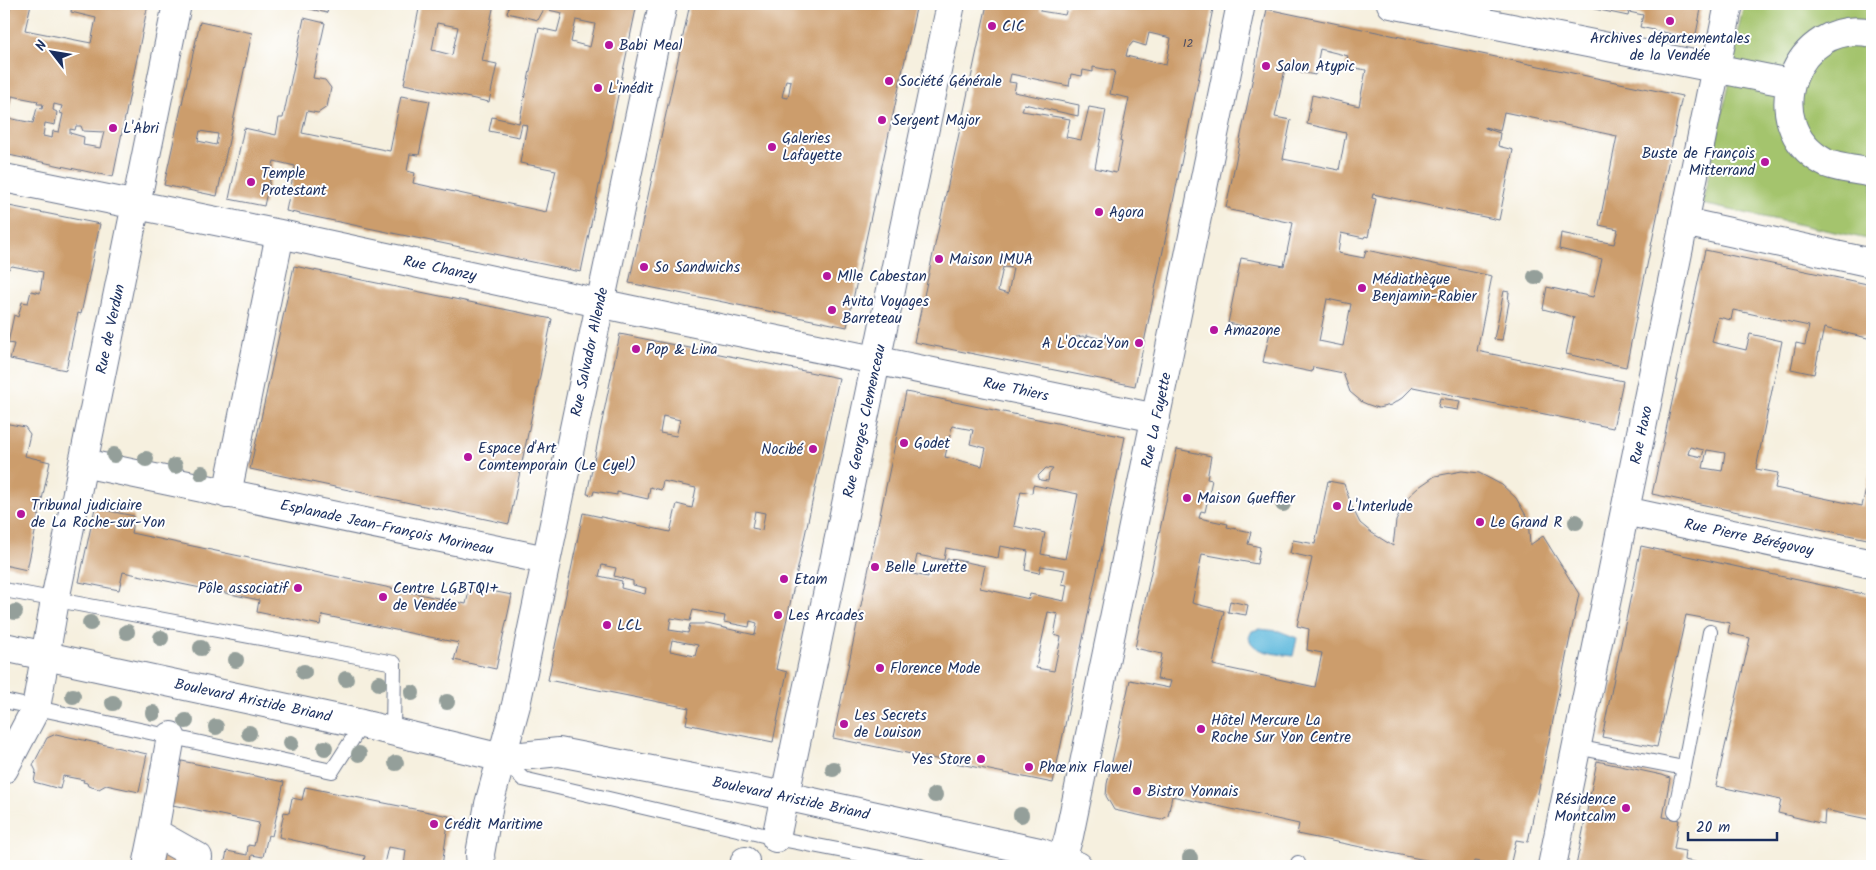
<svg xmlns="http://www.w3.org/2000/svg" width="1876" height="870" font-family="Kalam,sans-serif">
<style>
.green{fill:#a4c46d;stroke:#607a66}
.water{fill:#60badd;stroke:#3e749e}
.building{fill:#cc9d6c;fill-rule:evenodd}
.lines{fill:none;stroke-linecap:round;stroke-linejoin:round}
.lane-casing{stroke:#68738b;stroke-width:16}
.street-casing{stroke:#68738b;stroke-width:30}
.secondary-casing{stroke:#68738b;stroke-width:30}
.lane{stroke:#fff;stroke-width:14}
.street{stroke:#fff;stroke-width:28}
.secondary{stroke:#fff;stroke-width:28}
.tree{fill:#949f9a}
.poi-dot{fill:#b5179e;stroke:#fff;stroke-width:2}
.labels{text-anchor:middle;stroke-width:4;stroke-linejoin:round;paint-order:stroke}
.number-label{font-size:12px;fill:#474a62}
.poi-label{font-size:15px;fill:#1b2f5e;stroke:#fff;text-anchor:start}
.street-label{font-size:15px;fill:#1b2f5e;stroke:#fff}
</style>
<rect width="100%" height="100%" fill="#fff"/>
<filter id="ink" filterUnits="userSpaceOnUse"><feTurbulence type="fractalNoise" baseFrequency=".02" numOctaves="2"/><feDisplacementMap in="SourceGraphic" scale="10" xChannelSelector="R" yChannelSelector="G"/><feConvolveMatrix kernelMatrix="1 2 1 2 8 2 1 2 1" color-interpolation-filters="sRGB"/></filter>
<filter id="wash" filterUnits="userSpaceOnUse"><feTurbulence type="fractalNoise" baseFrequency=".0096" numOctaves="4" result="noise"/><feDisplacementMap in="SourceGraphic" scale="20" xChannelSelector="R" yChannelSelector="G"/><feGaussianBlur stdDeviation="1.12" result="paint"/><feColorMatrix in="noise" values="0 0 0 0 0 0 0 0 0 0 0 0 0 0 0 0 0 1.4 0 .05"/><feComposite in="paint" operator="in"/></filter>
<g filter="url(#wash)">
<rect width="100%" height="100%" fill="#f6f0df"/>
<path class="green" d="M1744 4H1872V240L1702 204 1729 84 1731 60Z"/>
<path class="water" d="M1259 629 1279 631 1297 638 1293 656C1279 654 1251 653 1249 637L1252 631Z"/>
<g id="blocks">
<path class="building" d="M11 4H31L25 30 91 43 96 18 71 12 72 4H148L113 177 4 154V40ZM12 96 38 101 37 104H43L42 109 37 108 33 123 8 118ZM54 104 62 106 60 113 63 114 59 132 53 131 52 138 43 136 45 123 55 125 57 112 53 110ZM76 126H81L83 131 104 132 100 148 83 145 84 137 70 133V129L75 130Z
M307 4H329L327 13 306 8Z
M420 4H494L482 61 497 64 489 102 404 84ZM437 23 458 27 452 55 432 50Z
M510 4H637L581 272 286 211 295 166 274 161 264 206 229 199 244 128 276 135 279 118H283L304 18 325 23 313 78 325 80 331 88 327 107 318 113 307 111 302 133 390 151 401 96 430 101 419 155 410 154 407 171 415 173 413 183 546 212 556 170 520 163 527 125 522 124 519 137 489 131 492 117 519 123 539 28 557 32 562 13 544 9 538 20 507 13ZM576 20 595 24 590 47 571 42Z
M690 4H917L847 327 629 283ZM786 80 791 81 788 98 782 97Z
M987 4H1041L1040 11 1065 15 1068 4H1214L1135 386 914 342ZM1149 33 1171 38 1166 65 1126 56 1128 48 1133 42 1146 46ZM1093 67 1115 71 1110 94 1129 98 1120 141 1122 142 1116 173 1095 168 1106 110 1089 107 1081 140 1066 137 1070 119 1022 111 1024 104 1078 116 1079 105 1014 92 1016 83 1009 82 1011 74 1069 86 1071 74 1082 76 1083 70 1093 72ZM1003 267 1013 268 1008 294 998 291ZM1087 335 1101 339 1099 349 1089 347V344L1075 341 1076 337 1083 336 1087 338Z
M1571 4H1702L1695 39 1640 27 1643 15 1629 12 1628 16Z
M1267 9 1682 96 1626 367 1566 354 1574 317 1543 309 1547 287 1593 297 1602 259 1559 249 1561 233 1614 244 1618 229 1599 225 1617 136 1504 112 1500 131 1485 127V128L1500 133 1498 146 1513 150 1499 220 1373 194 1372 198 1376 199 1368 237 1365 236 1364 238 1341 233 1338 253 1364 258 1366 250 1492 276 1477 351 1623 381 1613 428 1413 387 1402 398 1391 405 1378 408 1369 405 1362 402 1350 392 1343 373 1313 367 1312 372 1263 362 1270 332 1228 323 1241 258 1284 266 1293 223 1230 210V208H1226ZM1320 49 1348 56 1345 66 1366 70 1359 106 1312 95 1307 124 1346 133 1339 170 1283 159 1291 120 1275 117 1285 69 1315 75ZM1327 299 1351 304 1343 346 1319 341Z
M200 22 252 33 217 196 164 185ZM200 131 218 134 216 145 198 141Z
M4 205 100 224 81 314 78 313 66 370 10 359 14 344 8 343 14 315 18 317 22 302 28 303 31 291 40 293 43 272 12 266 4 273Z
M1705 250 1872 285V339L1824 328 1814 374 1791 369 1796 343 1805 345 1809 326 1733 310 1731 320 1718 317 1712 342 1746 350 1750 334 1782 341 1756 469 1778 473 1775 488 1862 506 1872 464V540L1652 494ZM1690 447 1704 450 1702 457 1688 454ZM1707 450 1725 453 1722 471 1703 468Z
M294 266 552 319 509 524 250 469Z
M1504 291 1509 292 1508 301 1509 302 1502 340 1494 339Z
M620 334 839 378 776 669 787 672 773 742 686 724 689 708 548 680 583 513 670 532 677 504 692 508 696 488 663 481 661 490 650 487 648 499 617 492V495L594 491 593 495 587 494ZM663 416 680 420 676 436 660 433ZM755 511 765 513 762 530 752 528ZM602 565 616 568 614 576 633 581V585L646 588 645 594 621 588 622 581 599 576ZM693 610 725 616 724 622 749 627 750 621 757 623 755 635 707 624H690L688 633 669 630 671 618 690 621ZM672 640 698 645 695 656 670 651Z
M906 392 1125 437 1053 783 833 738ZM952 426 973 430 970 444 986 448 982 466 945 457ZM1046 468 1053 469 1049 474 1048 481 1040 480 1038 476ZM1033 485 1078 494 1065 559 1041 554 1045 533 1014 526 1021 491 1032 493ZM1000 546 1028 551 1025 570 1039 573 1041 566 1065 570 1062 584 1067 585 1064 601 1030 594 1029 599 980 588 985 566 957 560 947 559 944 571 929 568 928 577 913 574 917 555 944 560 946 548 998 558ZM1048 612 1058 614 1054 635 1061 637 1054 671 1036 668Z
M1440 398 1460 401 1458 410 1438 407Z
M4 423 25 427 30 434 25 456 50 462 27 570 4 565Z
M1177 449 1211 456 1207 479 1212 480 1205 512 1201 511 1199 518 1228 524 1227 527 1251 532 1248 544 1260 547 1257 564 1202 554 1192 603 1224 611 1213 665 1315 687 1322 653 1307 650 1309 629 1297 626 1312 558 1290 553 1293 540 1315 544 1328 481 1344 484 1352 507 1360 523 1372 533 1393 546 1396 521 1408 497 1419 487 1435 476 1462 471 1479 473 1502 485 1516 498 1528 519 1530 545 1543 536 1579 594 1528 842 1516 840 1510 866 1474 861 1473 866H1455L1297 834 1299 824 1172 796 1168 816 1161 820 1114 810 1106 796 1107 784 1130 680 1169 688 1171 681 1157 679 1162 654 1135 648Z
M95 508 134 516 131 533 466 604 470 587 512 595 496 669 454 660 459 643 322 615 320 625 257 612 259 600 123 572 119 590 79 582Z
M1641 546 1872 596V820L1825 810 1824 824 1778 813 1781 800 1716 786 1750 638 1728 633 1730 623 1686 615 1657 747 1602 737Z
M1230 601 1248 605 1246 615 1228 612Z
M56 734 147 754 139 792 106 785 99 789 88 786 87 783 83 782 84 780 63 776 60 789 34 782 36 771 33 765 47 738Z
M177 760 284 782 272 836 268 835 263 857 252 855 250 866H224L227 851 247 855 248 845 254 846 259 823 168 804Z
M1597 761 1662 775 1670 778 1663 817 1679 820 1674 849 1685 851 1684 860 1699 863 1698 866H1576Z
M305 787 449 816 442 866H404L406 850 388 847 384 864 395 866H363L365 856 279 837 284 812 289 813 292 798 302 800Z
M159 852 183 857 181 866H156Z"/>
</g>
</g>
<g filter="url(#ink)">
<use href="#blocks" fill-opacity="0" stroke="#68738b" stroke-width="1"/>
<g class="lines">
<g class="lane-casing">
<path id="lane" d="M4 590 394 663 393 732
M4 701 332 771 362 724
M1576 747 1684 768 1710 632
M502 758 523 779 776 838 921 866
M1675 812 1684 768
M1297 866 1298 863"/>
</g>
<g class="street-casing">
<path id="street" d="M1391 4 1790 83
M1872 33C1795 17 1755 124 1824 162 1834 168 1860 170 1872 173
M4 178 280 234 627 309 1156 418
M1684 222 1872 263
M83 463 546 560
M227 494 280 234
M1625 511 1872 564
M171 736 154 832 198 857 196 866
M4 769 36 708 55 600 177 4
M776 838 951 4
M147 866 154 832
M744 866 745 861
M1552 866 1729 4"/>
</g>
<g class="secondary-casing">
<path id="secondary" d="M4 647 362 724 502 758 559 752 785 796 1039 852 1078 866
M481 866 480 854 489 804 516 705 663 4
M1060 866 1069 836 1241 4"/>
</g>
<use href="#lane" class="lane"/>
<use href="#street" class="street"/>
<use href="#secondary" class="secondary"/>
</g>
<g class="tree">
<circle cx="1535" cy="277" r="8"/>
<circle cx="114" cy="455" r="8"/>
<circle cx="146" cy="459" r="8"/>
<circle cx="175" cy="466" r="8"/>
<circle cx="202" cy="473" r="8"/>
<circle cx="1283" cy="504" r="8"/>
<circle cx="1576" cy="522" r="8"/>
<circle cx="15" cy="612" r="8"/>
<circle cx="90" cy="623" r="8"/>
<circle cx="127" cy="632" r="8"/>
<circle cx="161" cy="638" r="8"/>
<circle cx="201" cy="648" r="8"/>
<circle cx="236" cy="660" r="8"/>
<circle cx="304" cy="672" r="8"/>
<circle cx="346" cy="679" r="8"/>
<circle cx="379" cy="683" r="8"/>
<circle cx="412" cy="693" r="8"/>
<circle cx="73" cy="696" r="8"/>
<circle cx="447" cy="702" r="8"/>
<circle cx="113" cy="703" r="8"/>
<circle cx="153" cy="713" r="8"/>
<circle cx="186" cy="721" r="8"/>
<circle cx="216" cy="727" r="8"/>
<circle cx="249" cy="733" r="8"/>
<circle cx="291" cy="743" r="8"/>
<circle cx="325" cy="748" r="8"/>
<circle cx="359" cy="754" r="8"/>
<circle cx="396" cy="763" r="8"/>
<circle cx="833" cy="769" r="8"/>
<circle cx="935" cy="795" r="8"/>
<circle cx="1021" cy="815" r="8"/>
<circle cx="1190" cy="858" r="8"/>
</g>
</g>
<g class="poi-dot">
<circle cx="1670" cy="21" r="5"/>
<circle cx="992" cy="26" r="5"/>
<circle cx="609" cy="45" r="5"/>
<circle cx="1266" cy="66" r="5"/>
<circle cx="889" cy="81" r="5"/>
<circle cx="598" cy="88" r="5"/>
<circle cx="882" cy="120" r="5"/>
<circle cx="113" cy="128" r="5"/>
<circle cx="772" cy="147" r="5"/>
<circle cx="1765" cy="162" r="5"/>
<circle cx="251" cy="182" r="5"/>
<circle cx="1099" cy="212" r="5"/>
<circle cx="939" cy="259" r="5"/>
<circle cx="644" cy="267" r="5"/>
<circle cx="827" cy="276" r="5"/>
<circle cx="1362" cy="288" r="5"/>
<circle cx="832" cy="310" r="5"/>
<circle cx="1214" cy="330" r="5"/>
<circle cx="1139" cy="343" r="5"/>
<circle cx="636" cy="349" r="5"/>
<circle cx="904" cy="443" r="5"/>
<circle cx="813" cy="449" r="5"/>
<circle cx="468" cy="457" r="5"/>
<circle cx="1187" cy="498" r="5"/>
<circle cx="1337" cy="506" r="5"/>
<circle cx="21" cy="514" r="5"/>
<circle cx="1480" cy="522" r="5"/>
<circle cx="875" cy="567" r="5"/>
<circle cx="784" cy="579" r="5"/>
<circle cx="298" cy="588" r="5"/>
<circle cx="383" cy="597" r="5"/>
<circle cx="778" cy="615" r="5"/>
<circle cx="607" cy="625" r="5"/>
<circle cx="880" cy="668" r="5"/>
<circle cx="844" cy="724" r="5"/>
<circle cx="1201" cy="729" r="5"/>
<circle cx="981" cy="759" r="5"/>
<circle cx="1029" cy="767" r="5"/>
<circle cx="1137" cy="791" r="5"/>
<circle cx="1626" cy="808" r="5"/>
<circle cx="434" cy="824" r="5"/>
</g>
<g class="labels">
<g class="number-label">
<text x="1188" y="47">12</text>
</g>
<g class="poi-label">
<text x="1002" y="31">CIC</text>
<text x="1670" y="43" text-anchor="middle">Archives départementales<tspan x="1670" dy="17">de la Vendée</tspan></text>
<text x="619" y="50">Babi Meal</text>
<text x="1276" y="71">Salon Atypic</text>
<text x="899" y="86">Société Générale</text>
<text x="608" y="93">L'inédit</text>
<text x="892" y="125">Sergent Major</text>
<text x="123" y="133">L'Abri</text>
<text x="782" y="143">Galeries<tspan x="782" dy="17">Lafayette</tspan></text>
<text x="1755" y="158" text-anchor="end">Buste de François<tspan x="1755" dy="17">Mitterrand</tspan></text>
<text x="261" y="178">Temple<tspan x="261" dy="17">Protestant</tspan></text>
<text x="1109" y="217">Agora</text>
<text x="949" y="264">Maison IMUA</text>
<text x="654" y="272">So Sandwichs</text>
<text x="837" y="281">Mlle Cabestan</text>
<text x="1372" y="284">Médiathèque<tspan x="1372" dy="17">Benjamin-Rabier</tspan></text>
<text x="842" y="306">Avita Voyages<tspan x="842" dy="17">Barreteau</tspan></text>
<text x="1224" y="335">Amazone</text>
<text x="1129" y="348" text-anchor="end">A L'Occaz'Yon</text>
<text x="646" y="354">Pop &amp; Lina</text>
<text x="914" y="448">Godet</text>
<text x="478" y="453">Espace d'Art<tspan x="478" dy="17">Comtemporain (Le Cyel)</tspan></text>
<text x="803" y="454" text-anchor="end">Nocibé</text>
<text x="1197" y="503">Maison Gueffier</text>
<text x="31" y="510">Tribunal judiciaire<tspan x="31" dy="17">de La Roche-sur-Yon</tspan></text>
<text x="1347" y="511">L'Interlude</text>
<text x="1490" y="527">Le Grand R</text>
<text x="885" y="572">Belle Lurette</text>
<text x="794" y="584">Etam</text>
<text x="288" y="593" text-anchor="end">Pôle associatif</text>
<text x="393" y="593">Centre LGBTQI+<tspan x="393" dy="17">de Vendée</tspan></text>
<text x="788" y="620">Les Arcades</text>
<text x="617" y="630">LCL</text>
<text x="890" y="673">Florence Mode</text>
<text x="854" y="720">Les Secrets<tspan x="854" dy="17">de Louison</tspan></text>
<text x="1211" y="725">Hôtel Mercure La<tspan x="1211" dy="17">Roche Sur Yon Centre</tspan></text>
<text x="971" y="764" text-anchor="end">Yes Store</text>
<text x="1039" y="772">Phœnix Flawel</text>
<text x="1147" y="796">Bistro Yonnais</text>
<text x="1616" y="804" text-anchor="end">Résidence<tspan x="1616" dy="17">Montcalm</tspan></text>
<text x="444" y="829">Crédit Maritime</text>
</g>
<g class="street-label">
<text transform="translate(440 268) rotate(12)" y="5">Rue Chanzy</text>
<text transform="translate(110 329) rotate(-78)" y="5">Rue de Verdun</text>
<text transform="translate(589 352) rotate(-78)" y="5">Rue Salvador Allende</text>
<text transform="translate(1016 389) rotate(12)" y="5">Rue Thiers</text>
<text transform="translate(1156 420) rotate(-78)" y="5">Rue La Fayette</text>
<text transform="translate(864 421) rotate(-78)" y="5">Rue Georges Clemenceau</text>
<text transform="translate(1641 435) rotate(-78)" y="5">Rue Haxo</text>
<text transform="translate(387 527) rotate(12)" y="5">Esplanade Jean-François Morineau</text>
<text transform="translate(1749 537) rotate(12)" y="5">Rue Pierre Bérégovoy</text>
<text transform="translate(253 700) rotate(12)" y="5">Boulevard Aristide Briand</text>
<text transform="translate(791 798) rotate(12)" y="5">Boulevard Aristide Briand</text>
</g>
</g>
<rect width="1876" height="870" fill="none" stroke="#fff" stroke-width="20"/>
<g transform="translate(52 52) rotate(301)" stroke="#ffffff" stroke-width="4" paint-order="stroke">
<path d="M0-4L9 19L0 12L-9 19Z" fill="#1b2f5e"/>
<text y="-8" font-size="14" font-weight="bold" text-anchor="middle" fill="#1b2f5e">N</text>
</g>
<path d="M1688 832v8h89v-8" fill="none" stroke="#1b2f5e" stroke-width="2.5"/>
<text x="1696" y="832" font-size="15" fill="#1b2f5e" stroke="#ffffff" stroke-width="4" paint-order="stroke">20 m</text>
</svg>
